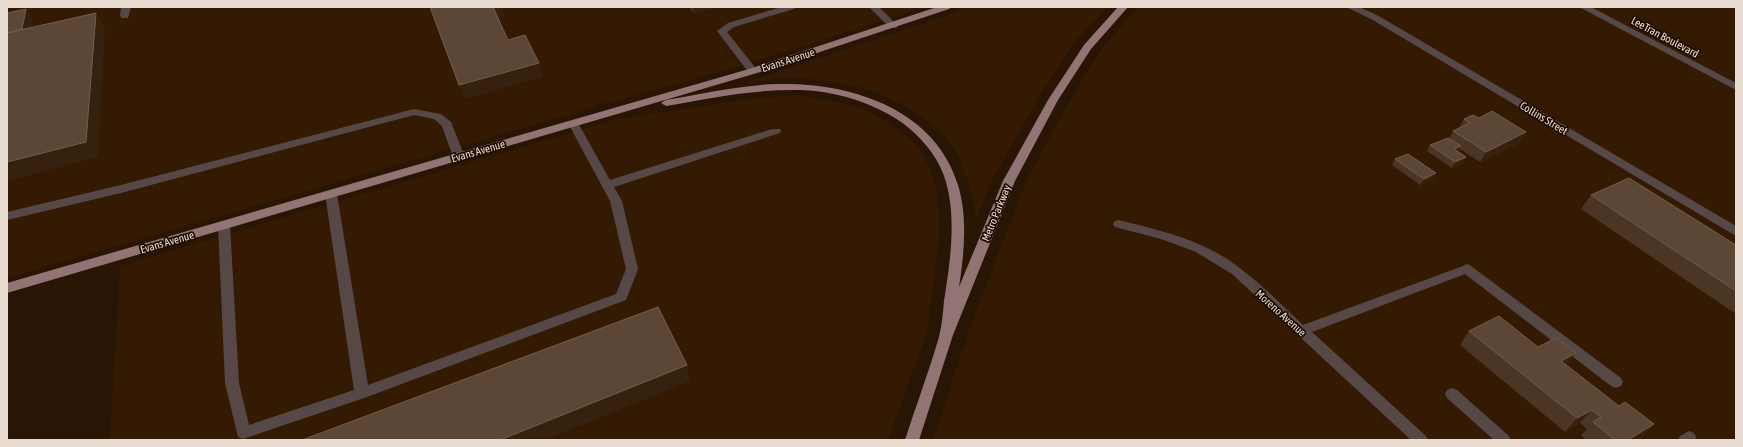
<svg xmlns="http://www.w3.org/2000/svg" width="1743" height="447" font-family="'Asap Condensed',sans-serif">
<style>
.built{fill:#341a03}
.lines{fill:none;stroke-linecap:round;stroke-linejoin:round}
.minor{fill:#564847;fill-rule:evenodd}
.major{fill:#927474;fill-rule:evenodd}
.wall{fill:#4b3524}
.shaded-wall{fill:#36210f}
.building{fill:#5c4736;stroke:#725e4e}
.labels{text-anchor:middle;stroke-width:3.5;stroke-linejoin:round;paint-order:stroke}
.street-label{font-size:11px;fill:#eadbd0;stroke:#1f0c00}
</style>
<rect width="100%" height="100%" fill="#291504"/>
<path class="built" d="M7 7H925L747 64 612 102 598 104 595 107 7 278Z
M967 7H1107L1073 44 1039 97 993 178 975 222 974 207 969 184 960 159 946 137 929 121 907 107 884 96 859 87 828 81 800 78 774 79 744 83 941 18Z
M1138 7H1736V440H933L962 350H965L966 337 1025 184 1068 103 1100 51Z
M795 95 842 103 864 110 885 120 903 133 918 147 929 166 936 187 939 210V241L927 332 888 440H110L120 266 617 119 750 99Z"/>
<g class="lines">
<path class="minor" d="M121 7H131L128 18H122L120 16Z
M781 7H796L794 9 734 27 727 32 758 71 753 74 749 73 717 31 728 23Z
M869 7H879L898 26 896 28H890Z
M1346 7H1359L1377 15 1736 226V236L1371 19Z
M1579 7H1591L1736 83V90Z
M414 109 441 114 451 122 465 157 463 160H455L453 157 442 126 434 119 414 115 121 193 7 220V212L121 185Z
M573 120 578 123 610 180 772 129H780L781 131 780 133 614 187 622 201 638 269 626 300 367 397 243 439 238 437 225 383 218 225 220 222 224 221 228 222 230 225 239 383 249 425 354 390 325 194 327 191H335L337 194 368 385 616 294 626 269 610 201 568 123Z
M1119 220C1147 227 1177 234 1203 246 1242 263 1273 297 1303 325L1463 266 1467 264 1471 266 1621 378 1623 382 1621 386 1616 388 1611 386 1465 274 1312 332 1426 436 1428 440H1411L1232 274 1196 252 1161 239 1115 227 1113 224 1115 221Z
M1452 388 1457 390 1509 436 1511 440H1494L1447 398 1445 394 1447 390Z
M1689 431 1694 433 1696 437 1695 440H1678L1680 436Z"/>
<path class="major" d="M937 7H951L949 9 757 73 7 293V283L749 69Z
M1118 7H1128L1091 49 1058 100 1015 181 953 335 919 440H905C916 406 929 371 939 337 942 325 943 312 944 301 951 257 960 198 936 159 924 140 909 126 890 115 864 100 832 91 801 90 755 89 711 98 666 106L661 103 666 100C702 94 740 85 777 84 849 82 935 108 958 185 968 218 964 254 959 287L1003 181 1048 100 1084 45Z"/>
</g>
<path class="wall" d="M689 7H717L694 13Z
M1464 119 1520 142 1480 162 1460 149 1458 152 1466 157 1463 163 1452 168 1427 151 1430 145 1449 139 1453 131 1459 128Z
M1395 159 1433 179 1420 185 1392 165Z
M1591 195 1736 245V314L1581 209Z
M1469 331 1538 347 1576 353 1566 365 1619 406 1654 424 1641 438 1637 440H1586L1581 435 1587 429 1580 423 1565 432 1460 345Z"/>
<path class="shaded-wall" d="M493 7H501L504 16 496 18Z
M693 7H717L694 13Z
M26 9 33 20 29 42 7 46Z
M96 13 105 28 98 157 7 181V162Z
M539 63 543 77 464 99 459 85Z
M1526 132 1520 142 1480 162 1486 152Z
M1461 146 1458 152 1454 149Z
M1466 157 1463 163 1452 168 1455 162Z
M1436 173 1433 179 1420 185 1424 179Z
M1576 353 1565 367 1561 361Z
M687 365 690 381 545 440H500Z
M1592 410 1580 423 1565 432 1577 418Z
M1654 424 1641 438 1637 440H1628Z"/>
<path class="building" d="M430 7H493L508 40 525 35 539 63 459 85Z
M26 9 22 29 7 33V13Z
M96 13 86 142 7 162V33Z
M1492 111 1526 132 1486 152 1453 131 1470 123 1464 119 1473 115 1479 118Z
M1448 138 1461 146 1454 149 1466 157 1455 162 1430 145Z
M1408 154 1436 173 1424 179 1395 159Z
M1629 178 1736 245V291L1591 195Z
M658 307 687 365 500 440H302Z
M1499 316 1538 347 1556 338 1576 353 1561 361 1619 406 1625 402 1654 424 1628 440H1615L1593 422 1601 417 1592 410 1577 418 1469 331Z"/>
<g class="labels">
<g class="street-label">
<text transform="translate(1665 37) rotate(28)" y="4">LeeTran Boulevard</text>
<text transform="translate(788 60) rotate(-18)" y="4">Evans Avenue</text>
<text transform="translate(1544 118) rotate(31)" y="4">Collins Street</text>
<text transform="translate(478 151) rotate(-16)" y="4">Evans Avenue</text>
<text transform="translate(996 213) rotate(-68)" y="4">Metro Parkway</text>
<text transform="translate(167 242) rotate(-16)" y="4">Evans Avenue</text>
<text transform="translate(1281 313) rotate(42)" y="4">Moreno Avenue</text>
</g>
</g>
<rect width="1743" height="447" fill="none" stroke="#eadbd0" stroke-width="16"/>
</svg>
